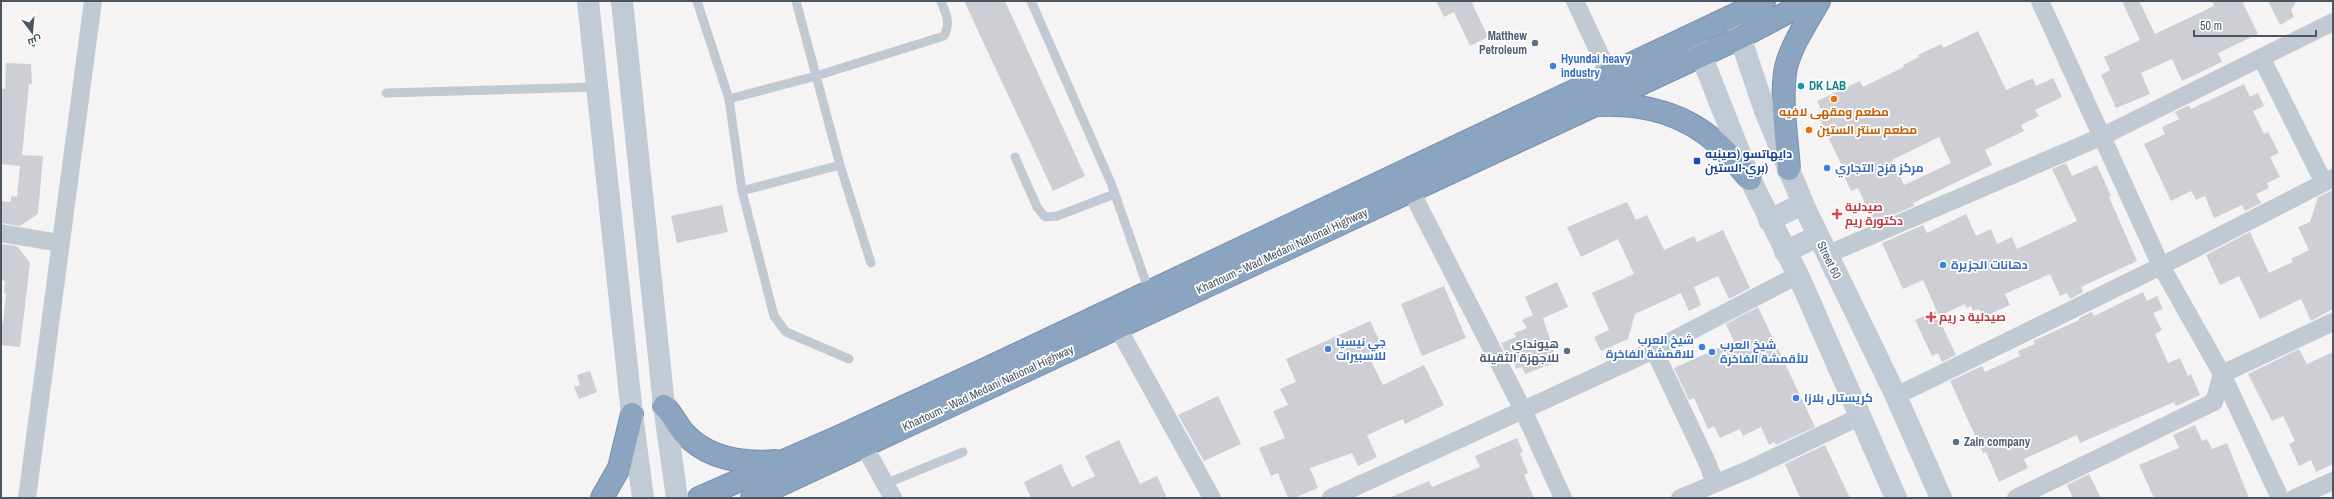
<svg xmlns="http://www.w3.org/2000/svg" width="2334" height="499" font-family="'Archivo Narrow',Cairo,sans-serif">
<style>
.building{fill:#cdcfd5;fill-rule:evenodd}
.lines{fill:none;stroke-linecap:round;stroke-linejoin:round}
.highway-casing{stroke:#7690ad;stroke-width:24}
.lane{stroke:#c1cad2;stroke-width:9}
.street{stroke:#c1cad2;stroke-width:18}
.secondary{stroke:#c1cbd6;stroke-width:22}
.highway{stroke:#8ba5c1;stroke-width:22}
.service-dot{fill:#5c6f8a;stroke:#fff;stroke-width:1.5}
.shop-dot{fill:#3f7fe0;stroke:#fff;stroke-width:1.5}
.culture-dot{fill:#0f9aa8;stroke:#fff;stroke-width:1.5}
.food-dot{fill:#e8710a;stroke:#fff;stroke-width:1.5}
.transit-dot{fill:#1a4fb4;stroke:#fff;stroke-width:1.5}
.health-dot{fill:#e0444e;stroke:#fff;stroke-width:1.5}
.labels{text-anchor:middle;stroke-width:3.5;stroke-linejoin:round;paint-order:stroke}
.service-label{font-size:12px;font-weight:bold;fill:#4e5e75;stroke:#fff;text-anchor:end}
.shop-label{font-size:12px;font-weight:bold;fill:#366cbe;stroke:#fff;text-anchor:start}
.culture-label{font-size:12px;font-weight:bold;fill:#0d838f;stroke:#fff;text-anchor:start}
.food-label{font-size:12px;font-weight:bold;fill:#c56008;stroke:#fff}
.transit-label{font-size:12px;font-weight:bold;fill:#164399;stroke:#fff;text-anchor:start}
.health-label{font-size:12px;font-weight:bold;fill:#be3a42;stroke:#fff;text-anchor:start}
.street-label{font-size:12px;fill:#4a5661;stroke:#fff}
</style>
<rect width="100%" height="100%" fill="#f5f3f3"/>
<path class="building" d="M964 1H1005L1085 176 1053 191Z
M1436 1H1476L1472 3 1488 37 1470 46 1454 12 1444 17Z
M2122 1H2139L2155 34 2214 6 2212 1H2242L2258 34 2218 53 2222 62 2182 81 2172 59 2141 73 2150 94 2116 108 2101 75 2110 70 2104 57 2140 40Z
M2268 1H2297L2291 10 2294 17 2280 25Z
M1978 31 2006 90 2033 78 2036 86 2053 78 2062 97 2035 110 2039 116 2021 125 2024 131 1985 150 1992 165 1913 203 1914 206 1874 223 1858 188 1851 191 1840 167 1842 166 1819 118 1824 116 1817 101 1860 81 1863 87 1904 67 1903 65 1919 57 1918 55 1941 44 1943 48ZM1939 137 1951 163 1904 185 1892 160Z
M6 63 31 64 32 84H29L22 155 43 156 38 214 20 226 1 223V201L11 202V196L17 197 20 166 1 164V89H5Z
M2244 84 2250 97 2258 93 2264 106 2253 111 2264 134 2268 132 2279 153 2270 157 2280 177 2267 183 2269 188 2256 194 2261 203 2245 211 2242 205 2214 218 2205 196 2196 200 2191 191 2171 201 2144 144 2165 134 2162 127 2179 119 2175 112 2189 105 2191 109Z
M2066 163 2072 176 2097 165 2111 196 2109 197 2137 261 2081 287 2083 292 2070 299 2067 293 2060 296 2050 274 2005 294 2010 305 1983 317 1979 309 1973 311 1971 306 1966 308 1965 304 1939 316 1923 280 1903 289 1882 243 1923 225 1927 233 1966 214 1976 236 1991 229 1997 244 2012 237 2017 249 2077 221 2052 169Z
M2333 190V309L2311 321 2301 299 2260 319 2239 276 2220 285 2206 255 2250 232 2269 273 2293 262 2291 259 2309 250 2298 227 2310 222 2318 197Z
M1627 202 1636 220 1647 215 1664 250 1694 236 1697 242 1723 230 1750 288 1729 299 1718 276 1694 287 1701 305 1689 311 1681 293 1635 314 1628 339 1601 351 1594 337 1609 330 1592 293 1634 274 1618 239 1581 257 1567 227Z
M722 205 728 232 677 243 671 216Z
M1 244 17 246 30 263 20 347 1 345V323H3L6 293H4L5 281 1 280Z
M1557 282 1568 307 1543 318 1556 358 1553 359 1554 363 1525 374 1522 367 1516 369 1514 363 1511 364 1501 343 1516 337 1514 333 1527 328 1522 320 1533 315 1525 297Z
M1444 286 1466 338 1422 356 1401 304Z
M2143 292 2147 301 2157 296 2163 309 2153 313 2162 330 2155 334 2168 363 2180 358 2188 376 2191 374 2200 395 2176 406 2174 402 2080 443 2077 435 2024 459 2028 468 1999 482 1986 452 1983 453 1950 381 1982 366 1985 372 2020 356 2018 351 2035 344 2033 341 2079 320V318L2092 312 2094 316Z
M1758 307 1815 427 1776 445 1774 442 1769 445 1761 427 1743 436 1740 429 1720 438 1714 426 1708 429 1694 398 1689 400 1674 368 1734 341 1726 324Z
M1935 311 1956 355 1942 362 1938 353 1932 356 1915 320Z
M1370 321 1383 348 1368 355 1383 385 1424 365 1444 405 1405 424 1403 419 1367 435 1377 457 1358 466 1352 453 1310 468 1318 488 1294 498H1288L1278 473 1271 476 1259 448 1285 438 1273 411 1288 405 1280 389 1296 382 1286 359Z
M2299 349 2307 364 2333 352V464L2316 472 2311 460 2299 466 2289 444 2295 441 2283 416 2272 421 2248 374Z
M590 371 597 392 579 399 574 387 580 385 577 375Z
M1218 396 1241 444 1204 461 1178 415Z
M2195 425 2202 441 2207 439 2212 449 2227 443 2249 498H2154L2139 465 2179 448 2173 435Z
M1517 438 1523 452 1520 453 1528 473 1524 475 1534 498H1389L1429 481 1432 487 1480 467 1475 456Z
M1119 440 1140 484 1157 476 1167 498H1031L1024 482 1061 464 1072 487 1095 476 1085 456Z
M1825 445 1850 498H1800L1785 464Z
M2089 474 2101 498H2073L2067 485Z"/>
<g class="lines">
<g class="highway-casing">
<path id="highway" d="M1600 105C1643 103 1687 114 1719 145 1730 155 1740 168 1750 179
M1789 169C1787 137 1780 99 1786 67 1792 44 1807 22 1819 1
M664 406C672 413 677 425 684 433 708 459 743 464 776 461
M602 498 619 468 632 414
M699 498 834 439 986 369 1764 1
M752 498 1741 37 1809 1"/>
</g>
<path class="lane" d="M697 1 729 99 742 191 774 316 786 332 849 359
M796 1 840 165 871 263
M1031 1 1111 183 1149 291
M386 93 597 87
M729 99 816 76 944 36C951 24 946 13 941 1
M1015 157 1037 207 1045 217 1057 216 1115 194
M742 191 840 165
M885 484 963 452"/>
<path class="street" d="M1575 1 1609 74
M2040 1 2161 266 2222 374 2280 498
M2262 59 2324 183
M1411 191 1523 410 1563 498
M1 233 60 243
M1826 255 2103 136 2333 22
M1118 328 1212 498
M1654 350 1706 460 1715 483
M1896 396 2161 266 2333 178
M864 446 893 498
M27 498 93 1
M1331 498 1654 350 1798 275
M1680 498 1748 470 1859 417
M2016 498 2214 402 2222 374 2333 322
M2295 498 2333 481"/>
<path class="secondary" d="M588 1 632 414 643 498
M622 1 664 406 677 498
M1734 19 1764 108 1803 204 1896 396 1941 498
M1694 37 1750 179 1798 275 1896 498
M1769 220 1803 204
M1785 252 1818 236"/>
<use href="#highway" class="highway"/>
</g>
<g class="service-dot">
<circle cx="1535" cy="43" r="4"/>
<circle cx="1567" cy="351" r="4"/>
<circle cx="1956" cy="442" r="4"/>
</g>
<g class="shop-dot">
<circle cx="1553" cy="66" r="4"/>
<circle cx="1827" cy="168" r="4"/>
<circle cx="1943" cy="265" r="4"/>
<circle cx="1702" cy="347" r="4"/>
<circle cx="1328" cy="349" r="4"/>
<circle cx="1712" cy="352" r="4"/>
<circle cx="1796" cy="398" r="4"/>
</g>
<circle class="culture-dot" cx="1801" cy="86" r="4"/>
<g class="food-dot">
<circle cx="1834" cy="99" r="4"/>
<circle cx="1809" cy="130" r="4"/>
</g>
<rect class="transit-dot" x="1693" y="157" width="8" height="8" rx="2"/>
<g class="health-dot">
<path d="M1835 208h4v4h4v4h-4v4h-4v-4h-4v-4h4z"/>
<path d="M1929 311h4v4h4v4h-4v4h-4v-4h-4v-4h4z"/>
</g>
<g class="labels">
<g class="service-label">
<text x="1527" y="40">Matthew<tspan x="1527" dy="14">Petroleum</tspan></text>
<text x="1559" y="348">هيونداي<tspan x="1559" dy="14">للاجهزة الثقيلة</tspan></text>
<text x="1964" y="446" text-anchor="start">Zain company</text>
</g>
<g class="shop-label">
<text x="1561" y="63">Hyundai heavy<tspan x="1561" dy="14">industry</tspan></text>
<text x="1835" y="172">مركز قزح التجاري</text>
<text x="1951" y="269">دهانات الجزيرة</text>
<text x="1694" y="344" text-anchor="end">شيخ العرب<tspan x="1694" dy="14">للاقمشة الفاخرة</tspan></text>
<text x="1336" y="346">جي نيسيا<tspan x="1336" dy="14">للاسبيرات</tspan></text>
<text x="1720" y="349">شيخ العرب<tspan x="1720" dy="14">للأقمشة الفاخرة</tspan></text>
<text x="1804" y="402">كريستال بلازا</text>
</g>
<g class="culture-label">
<text x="1809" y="90">DK LAB</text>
</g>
<g class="food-label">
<text x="1834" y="116">مطعم ومقهى لافيه</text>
<text x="1817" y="134" text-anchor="start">مطعم سنتر الستين</text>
</g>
<g class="transit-label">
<text x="1705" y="158">دايهاتسو (صينيه<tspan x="1705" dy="14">بري-الستين)</tspan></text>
</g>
<g class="health-label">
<text x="1845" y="211">صيدلية<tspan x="1845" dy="14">دكتورة ريم</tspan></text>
<text x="1939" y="321">صيدلية د ريم</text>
</g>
<g class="street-label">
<text transform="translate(1282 251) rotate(-25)" y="4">Khartoum - Wad Medani National Highway</text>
<text transform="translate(1829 260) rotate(64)" y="4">Street 60</text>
<text transform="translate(988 388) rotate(-25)" y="4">Khartoum - Wad Medani National Highway</text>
</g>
</g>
<rect width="2334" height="499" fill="none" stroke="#4a5661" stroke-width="4"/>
<g transform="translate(32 32) rotate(164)" stroke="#ffffff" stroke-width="3" paint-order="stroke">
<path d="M0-3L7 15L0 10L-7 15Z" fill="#4a5661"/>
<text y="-6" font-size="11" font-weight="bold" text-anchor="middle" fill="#4a5661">ش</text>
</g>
<path d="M2194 30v6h122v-6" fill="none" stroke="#4a5661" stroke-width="2"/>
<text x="2200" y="30" font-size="12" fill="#4a5661" stroke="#ffffff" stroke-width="3" paint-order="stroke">50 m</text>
</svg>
